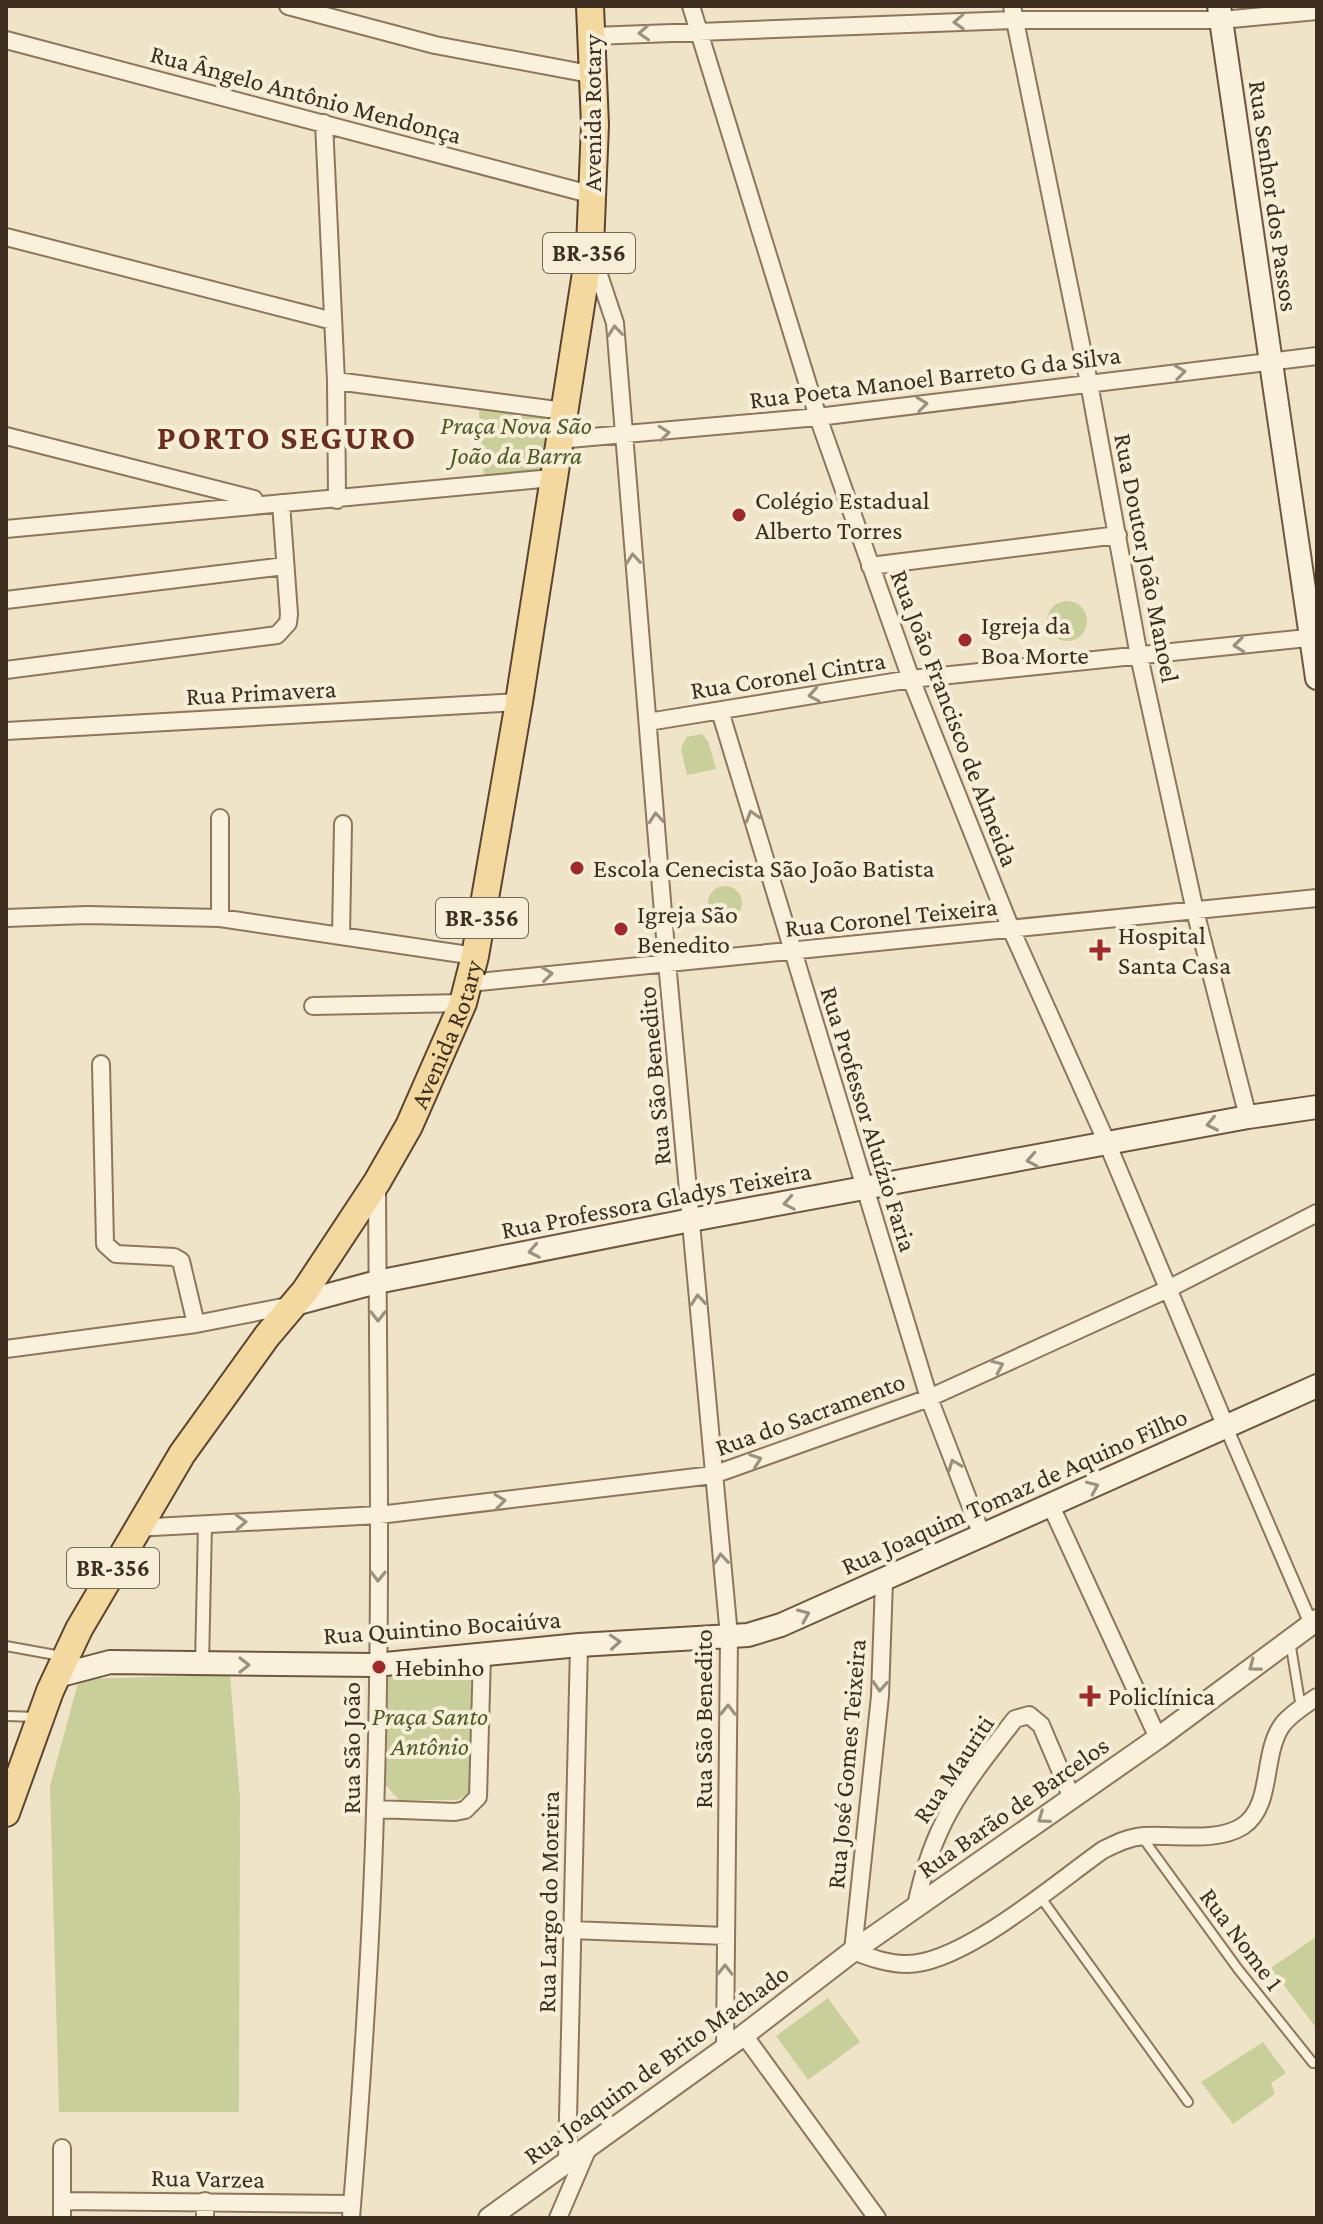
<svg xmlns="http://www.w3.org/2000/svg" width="1323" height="2224" font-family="'Crimson Pro',serif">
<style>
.green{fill:#c9cf9b}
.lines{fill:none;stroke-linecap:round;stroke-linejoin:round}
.service-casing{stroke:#8d765c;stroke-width:12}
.pedestrian-casing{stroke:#8d765c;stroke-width:16}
.minor-casing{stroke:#8d765c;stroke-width:20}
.tertiary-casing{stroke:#8d765c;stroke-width:24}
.secondary-casing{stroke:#6f573f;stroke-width:26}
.primary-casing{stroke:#5b4430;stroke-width:30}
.service{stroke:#faf1dc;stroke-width:8}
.pedestrian{stroke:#faf1dc;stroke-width:12}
.minor{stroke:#faf1dc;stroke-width:16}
.tertiary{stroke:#faf1dc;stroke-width:20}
.secondary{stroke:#faf1dc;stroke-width:22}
.primary{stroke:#f3d9a0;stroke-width:26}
.oneway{stroke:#9c907e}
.poi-dot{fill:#9e2a2b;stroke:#f7eed8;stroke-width:3}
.labels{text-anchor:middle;stroke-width:8;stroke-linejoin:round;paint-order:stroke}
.shield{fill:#f7eed8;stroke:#756857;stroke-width:2}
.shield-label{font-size:24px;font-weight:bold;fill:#3d2e20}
.street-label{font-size:26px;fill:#3d2e20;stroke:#f7eed8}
.park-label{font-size:26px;font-style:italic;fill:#4d5a26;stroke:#f7eed8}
.poi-label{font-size:26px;fill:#3d2e20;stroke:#f7eed8;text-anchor:start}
.district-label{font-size:34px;font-weight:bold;letter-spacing:2px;fill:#6b2e1e;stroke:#f7eed8}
</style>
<rect width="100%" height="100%" fill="#f0e4c8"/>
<path class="green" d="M478 400 562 414 552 471 484 478Z
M1047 621a20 20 0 1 1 40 0a20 20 0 1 1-40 0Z
M702 734 708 741 716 769 687 775 681 749 686 737Z
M708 903a17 17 0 1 1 34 0a17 17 0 1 1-34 0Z
M470 1662 474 1683 472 1792 457 1800H399L384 1783 387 1671Z
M230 1675 240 1797 239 2112H59L50 1786 79 1679Z
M1317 1936V2029L1271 1968Z
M828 1998 860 2042 808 2080 776 2036Z
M1263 2042 1286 2073 1271 2083 1275 2094 1233 2124 1201 2082Z"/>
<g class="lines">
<g class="service-casing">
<path id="service" d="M1290 1641 1301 1708
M6 1646 61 1656
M6 1716 37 1717
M1142 1837 1238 1969 1313 2063
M1039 1895 1188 2102"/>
</g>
<g class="pedestrian-casing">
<path id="pedestrian" d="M1226 1427 1311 1624
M202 1665 205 1524"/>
</g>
<g class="minor-casing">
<path id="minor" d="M288 6 435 45 595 75
M691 6 818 417 911 679 1011 929 1108 1145 1226 1427
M1012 6 1089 383 1139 656 1195 911 1248 1117
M593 36 1014 20H1221L1317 11
M6 40 593 195
M324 123 336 381 337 500
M6 237 333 321
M591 251 615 323 667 962 729 1636 725 2048
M336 381 564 411
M6 436 254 499
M558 440 818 417 1317 356
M6 529 552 478
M870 566 1118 535
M6 600 285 566
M6 670 277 635 288 623 289 614 281 503
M720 711 929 1398 983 1538
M648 722 911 679 1317 637
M6 731 519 702
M6 918 87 915 220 918 475 956
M220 918V818
M341 936 343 824
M469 983 1317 898
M313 1006 463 1003
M101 1064 105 1244 116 1254 174 1257 181 1261 196 1324
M6 1349 196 1324 293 1305
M1051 1506 1158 1738
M135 1528 379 1515 713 1475 929 1398 1166 1290 1317 1213
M884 1581 880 1696 853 1951C871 1958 888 1964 907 1964 963 1964 1057 1882 1103 1850 1117 1843 1129 1837 1145 1836 1174 1834 1217 1843 1243 1826 1274 1805 1261 1753 1283 1724 1292 1713 1305 1705 1317 1697
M375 1809 455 1812 465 1810 478 1797 482 1654
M916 1906C933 1821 964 1785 1015 1719L1029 1715 1041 1725 1072 1798
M571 1930 726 1936
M744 2035 877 2218
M62 2148V2218
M567 2161 579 1645
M62 2201 352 2204
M205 2201V2218
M351 2218C362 2083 371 1949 375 1813 382 1604 378 1394 377 1184
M558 2218 588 2148"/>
</g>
<g class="tertiary-casing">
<path id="tertiary" d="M489 2218 744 2035 853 1951 1158 1738 1317 1620"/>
</g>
<g class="secondary-casing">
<path id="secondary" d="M1219 6 1317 678
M295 1304 377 1282 691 1220 1248 1117 1317 1107
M57 1676 110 1662 375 1665 579 1645 748 1635 781 1625 1317 1386"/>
</g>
<g class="primary-casing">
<g id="primary">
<path id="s1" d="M6 1813 50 1691 79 1629 182 1454 267 1336 305 1291 377 1182 409 1126 463 1003 475 956 519 702 590 247 595 125 590 6"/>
</g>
</g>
<use href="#service" class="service"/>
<use href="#pedestrian" class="pedestrian"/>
<use href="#minor" class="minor"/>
<use href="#tertiary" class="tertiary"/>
<use href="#secondary" class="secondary"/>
<use href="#primary" class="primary"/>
</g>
<defs><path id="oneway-chevron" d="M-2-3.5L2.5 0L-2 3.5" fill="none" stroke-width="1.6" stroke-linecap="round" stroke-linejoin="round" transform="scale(2)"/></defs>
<g class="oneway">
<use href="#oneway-chevron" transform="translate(959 22) rotate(178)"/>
<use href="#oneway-chevron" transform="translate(644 33) rotate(177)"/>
<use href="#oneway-chevron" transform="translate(615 331) rotate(-96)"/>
<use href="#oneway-chevron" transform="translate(1180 372) rotate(-7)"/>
<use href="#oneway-chevron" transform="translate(922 404) rotate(-7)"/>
<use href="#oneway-chevron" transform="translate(664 433) rotate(-6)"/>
<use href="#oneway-chevron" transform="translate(633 559) rotate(-95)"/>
<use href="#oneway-chevron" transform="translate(1239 645) rotate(174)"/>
<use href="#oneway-chevron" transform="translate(814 695) rotate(170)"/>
<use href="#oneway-chevron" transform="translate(752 816) rotate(-107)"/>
<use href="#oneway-chevron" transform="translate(656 818) rotate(-95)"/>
<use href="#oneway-chevron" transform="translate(547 974) rotate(-6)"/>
<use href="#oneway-chevron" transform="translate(1212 1124) rotate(168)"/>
<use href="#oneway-chevron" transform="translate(1032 1160) rotate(170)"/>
<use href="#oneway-chevron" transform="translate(789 1203) rotate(170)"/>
<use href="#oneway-chevron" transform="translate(534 1251) rotate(169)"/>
<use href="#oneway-chevron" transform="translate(698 1300) rotate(-95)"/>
<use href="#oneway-chevron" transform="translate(378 1316) rotate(90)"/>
<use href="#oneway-chevron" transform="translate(998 1366) rotate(-24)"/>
<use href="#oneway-chevron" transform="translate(756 1460) rotate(-20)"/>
<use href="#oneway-chevron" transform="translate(954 1465) rotate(-111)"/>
<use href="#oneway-chevron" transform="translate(1093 1487) rotate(-24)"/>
<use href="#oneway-chevron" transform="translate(500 1501) rotate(-7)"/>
<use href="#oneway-chevron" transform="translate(241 1522) rotate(-3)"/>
<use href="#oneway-chevron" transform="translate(721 1559) rotate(-95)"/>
<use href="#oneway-chevron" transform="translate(378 1576) rotate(91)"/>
<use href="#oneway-chevron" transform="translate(804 1615) rotate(-23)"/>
<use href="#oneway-chevron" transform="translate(615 1642) rotate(-4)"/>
<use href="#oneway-chevron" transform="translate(244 1665)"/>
<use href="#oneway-chevron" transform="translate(1254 1666) rotate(143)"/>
<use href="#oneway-chevron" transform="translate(880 1686) rotate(93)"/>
<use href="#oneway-chevron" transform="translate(728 1710) rotate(-89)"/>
<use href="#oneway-chevron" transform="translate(1043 1818) rotate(145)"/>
<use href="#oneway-chevron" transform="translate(725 1970) rotate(-89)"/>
</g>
<g class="poi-dot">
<circle cx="739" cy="515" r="8"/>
<circle cx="965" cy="640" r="8"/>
<circle cx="577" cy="868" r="8"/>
<circle cx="621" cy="929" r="8"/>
<path d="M1096 938h8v8h8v8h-8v8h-8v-8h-8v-8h8z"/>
<circle cx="379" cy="1667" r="8"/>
<path d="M1086 1684h8v8h8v8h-8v8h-8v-8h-8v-8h8z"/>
</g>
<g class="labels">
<g class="shield">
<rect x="543" y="233" width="92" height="40" rx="6"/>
<rect x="436" y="898" width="92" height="40" rx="6"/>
<rect x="67" y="1548" width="92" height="40" rx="6"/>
</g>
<g class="shield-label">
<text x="589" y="261">BR-356</text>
<text x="482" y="926">BR-356</text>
<text x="113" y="1576">BR-356</text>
</g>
<g class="street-label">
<text transform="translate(306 94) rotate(15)" y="9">Rua Ângelo Antônio Mendonça</text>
<text transform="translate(592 113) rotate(-90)" y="9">Avenida Rotary</text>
<text transform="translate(1274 196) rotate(82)" y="9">Rua Senhor dos Passos</text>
<text transform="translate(935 377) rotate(-7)" y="9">Rua Poeta Manoel Barreto G da Silva</text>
<text transform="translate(1147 558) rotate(79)" y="9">Rua Doutor João Manoel</text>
<text transform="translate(788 675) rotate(-9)" y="9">Rua Coronel Cintra</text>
<text transform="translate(261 692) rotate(-3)" y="9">Rua Primavera</text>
<text transform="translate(955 718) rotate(69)" y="9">Rua João Francisco de Almeida</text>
<text transform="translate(891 917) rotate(-6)" y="9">Rua Coronel Teixeira</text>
<text dy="9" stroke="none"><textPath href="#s1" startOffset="900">Avenida Rotary</textPath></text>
<text transform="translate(654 1076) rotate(-95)" y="9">Rua São Benedito</text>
<text transform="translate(869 1119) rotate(73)" y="9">Rua Professor Aluízio Faria</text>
<text transform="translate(656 1200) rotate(-11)" y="9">Rua Professora Gladys Teixeira</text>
<text transform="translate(810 1414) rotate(-20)" y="9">Rua do Sacramento</text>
<text transform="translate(1014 1491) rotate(-24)" y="9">Rua Joaquim Tomaz de Aquino Filho</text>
<text transform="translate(442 1627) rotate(-4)" y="9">Rua Quintino Bocaiúva</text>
<text transform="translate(703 1719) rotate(-90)" y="9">Rua São Benedito</text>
<text transform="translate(351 1748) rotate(-90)" y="9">Rua São João</text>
<text transform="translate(846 1764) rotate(-85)" y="9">Rua José Gomes Teixeira</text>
<text transform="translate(953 1769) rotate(-56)" y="9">Rua Mauriti</text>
<text transform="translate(1013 1807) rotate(-35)" y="9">Rua Barão de Barcelos</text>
<text transform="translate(548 1902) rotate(-89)" y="9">Rua Largo do Moreira</text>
<text transform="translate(1242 1939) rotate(53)" y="9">Rua Nome 1</text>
<text transform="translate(656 2064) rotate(-36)" y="9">Rua Joaquim de Brito Machado</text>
<text transform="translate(208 2178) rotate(1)" y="9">Rua Varzea</text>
</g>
<g class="park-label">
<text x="516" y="434">Praça Nova São<tspan x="516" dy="30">João da Barra</tspan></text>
<text x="430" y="1725">Praça Santo<tspan x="430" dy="30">Antônio</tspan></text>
</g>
<g class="poi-label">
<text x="755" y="509">Colégio Estadual<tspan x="755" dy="30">Alberto Torres</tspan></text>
<text x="981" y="634">Igreja da<tspan x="981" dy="30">Boa Morte</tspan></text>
<text x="593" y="877">Escola Cenecista São João Batista</text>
<text x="637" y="923">Igreja São<tspan x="637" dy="30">Benedito</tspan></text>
<text x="1118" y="944">Hospital<tspan x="1118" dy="30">Santa Casa</tspan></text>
<text x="395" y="1676">Hebinho</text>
<text x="1108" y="1705">Policlínica</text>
</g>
<g class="district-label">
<text x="287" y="449">PORTO SEGURO</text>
</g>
</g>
<rect width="1323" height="2224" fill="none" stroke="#3d2e20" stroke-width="16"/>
</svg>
